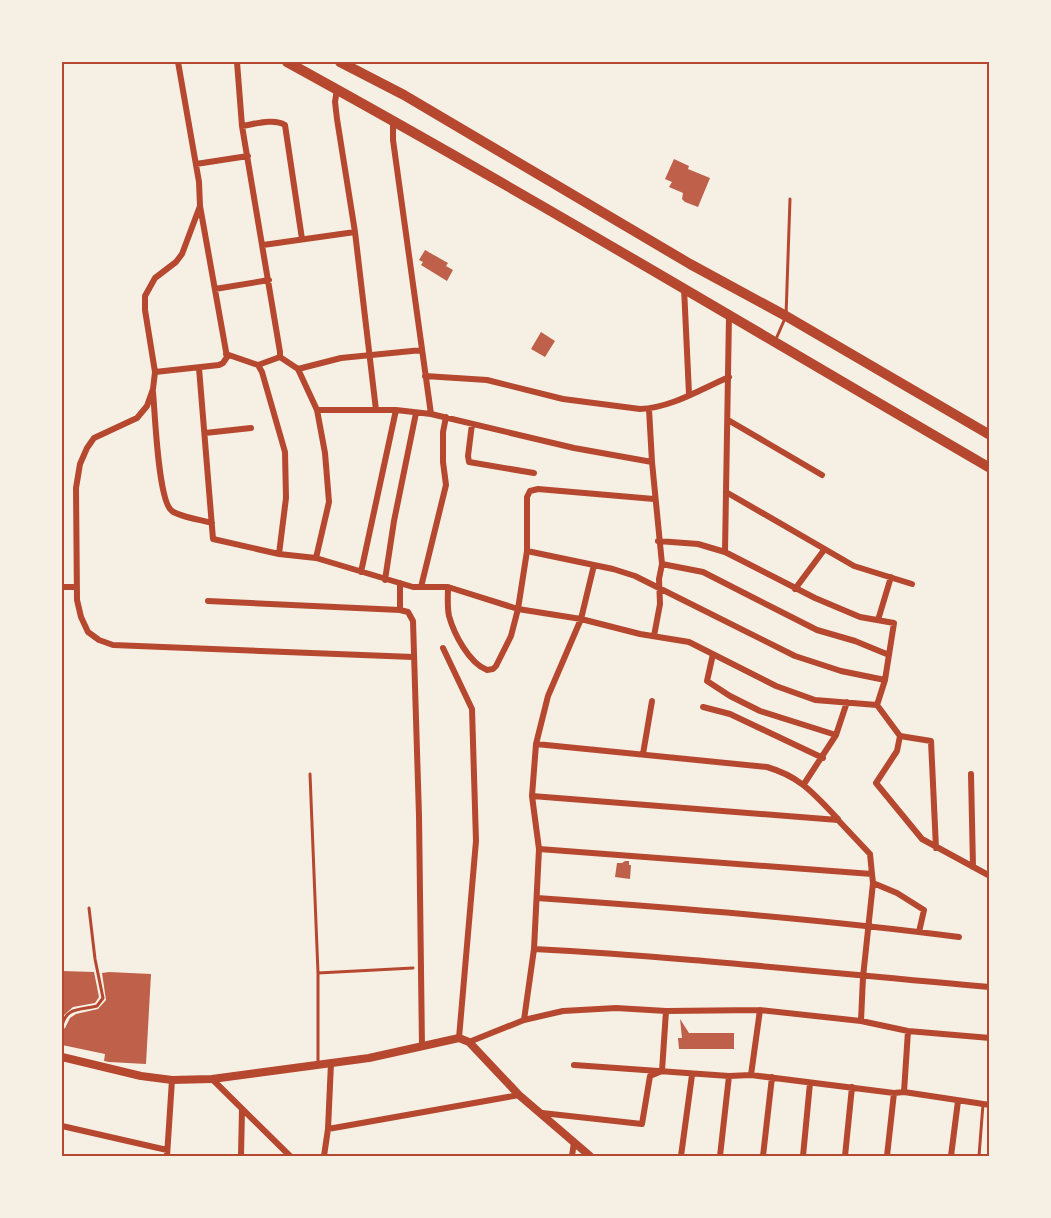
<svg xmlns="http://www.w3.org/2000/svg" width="1051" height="1218" font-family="'Alegreya Sans',sans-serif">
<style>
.building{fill:#bf614a}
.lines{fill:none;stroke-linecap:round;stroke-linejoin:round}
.service{stroke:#b5482f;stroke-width:3}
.minor{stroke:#b5482f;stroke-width:6}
.tertiary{stroke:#b5482f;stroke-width:8}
.trunk{stroke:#b5482f;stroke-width:10}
.neatline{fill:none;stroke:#b5482f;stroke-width:2}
</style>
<rect width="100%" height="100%" fill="#f6efe4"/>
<path class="building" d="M674 159 689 166 688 169 710 178 698 207 685 202 682 199 683 193 669 187 672 182 665 179Z
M425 250 448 263 446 266 453 270 447 281 421 265 423 262 419 260Z
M541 332 555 341 545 357 531 349Z
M625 861H629V865H631L630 879 615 877 617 863H622Z
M62 971 94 972 99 997 95 1003 73 1007 62 1017Z
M109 972 151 974 146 1064 109 1062 104 1061 105 1054 62 1045V1030L65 1028 70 1018 76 1014 98 1009 106 1000 102 973Z
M680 1019 689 1033H734V1049H679L678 1038H682Z"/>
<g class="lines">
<path class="service" d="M776 339 786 316 790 199
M310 774 318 973V1063
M318 973 413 968
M62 1026C66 1007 80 1010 97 1006L103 998 95 959 89 908
M979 1156 983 1104"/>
<path class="minor" d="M178 62 199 182 200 206 182 254 176 262 155 278 145 296V310L155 372 153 389 147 406 137 418 94 438 87 448 80 464 76 488 77 600 81 617 88 632 99 640 113 645 413 657
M237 62 242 126 280 352V357L258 365
M337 89 335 102 337 119 355 232 376 410
M393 120V140L431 414
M242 126C255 124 274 118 285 125L302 239
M196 164 248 156
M263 245 355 232
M684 288 689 394
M215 289 269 280
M226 354 258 365 262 372 285 452 286 498 279 554
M280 357 298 369 317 410 325 453 329 502 316 558
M199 368 213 539 279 554 316 558 413 587H448L518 609 581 619 640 634 689 642 776 686 815 700 877 705 885 680 894 623 860 617 815 598 725 552 729 315
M298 369 341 358 422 350
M155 372 219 365 223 363 227 357 200 206
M425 376 487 380 563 399 640 409C671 408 701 389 729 377
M153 392C155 412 158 502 172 511 180 517 202 520 212 523
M649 409 652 462
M317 410H396L431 414 574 448 652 462 662 564 659 579 660 604 654 636
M728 420 822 475
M472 424 468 456 469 462 534 473
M205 433 251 428
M726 492 854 566 912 584
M658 541 698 544 725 552
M527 551V497L530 491 538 489 654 499
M662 564 703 572 817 630 855 641 889 655
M361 572 396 410
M385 580 394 521 416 413
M400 583V610L408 612 413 621 419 816 422 1047
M62 587H77
M421 587 446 485 443 462V432L446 417
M448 587C448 597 447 607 449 616 454 634 469 663 487 670L493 669 496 666 511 636 518 609 527 551 613 569 635 576 795 656 841 671 885 680
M795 589 824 550
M208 601 400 610
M878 620 891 577
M443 648 472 709 476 841 459 1038
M713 654 707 681 730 696 760 711 836 735 847 702
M877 705 900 736 897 751 876 783 922 839 990 876
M703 707 730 714 823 758
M900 736 931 741 936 848
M536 744 767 767C801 777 814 794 838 819
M643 754 652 701
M971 774 973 867
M804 784 836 735
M532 796 838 820 870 854 872 874
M539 849 872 874 873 883 863 977 861 1021
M873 883 897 893 924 910 919 932
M537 898C678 908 819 919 959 937
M534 949C686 957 838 974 990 987
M524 1020 534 949 539 849 532 796 536 744 548 696 581 619 594 565
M469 1042 524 1020 563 1011 616 1008 666 1011 760 1010 861 1021 908 1031 990 1038
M574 1065 729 1076
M751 1075 760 1010
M212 1079 290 1156
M904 1092 908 1031
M542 1113 642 1124 650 1076 662 1071 666 1011
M62 1126 167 1150
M328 1129 519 1095
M167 1156 172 1080
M241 1156 242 1109
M324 1156 328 1129 331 1063
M572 1156 574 1142
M681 1156 692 1075
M720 1156 729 1076 751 1075 894 1093 904 1092 990 1105
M763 1156 772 1077
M803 1156 810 1083
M845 1156 852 1087
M887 1156 894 1093
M951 1156 958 1101"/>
<path class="tertiary" d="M62 1057 141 1076 172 1080 212 1079 369 1058 459 1038 469 1042 519 1095 590 1156"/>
<path class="trunk" d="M287 62C524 192 756 332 990 468
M340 62 404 95 690 264 786 316 990 435"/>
</g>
<rect width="1051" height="1218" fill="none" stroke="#f6efe4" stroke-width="126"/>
<rect x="63" y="63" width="925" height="1092" class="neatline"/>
</svg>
